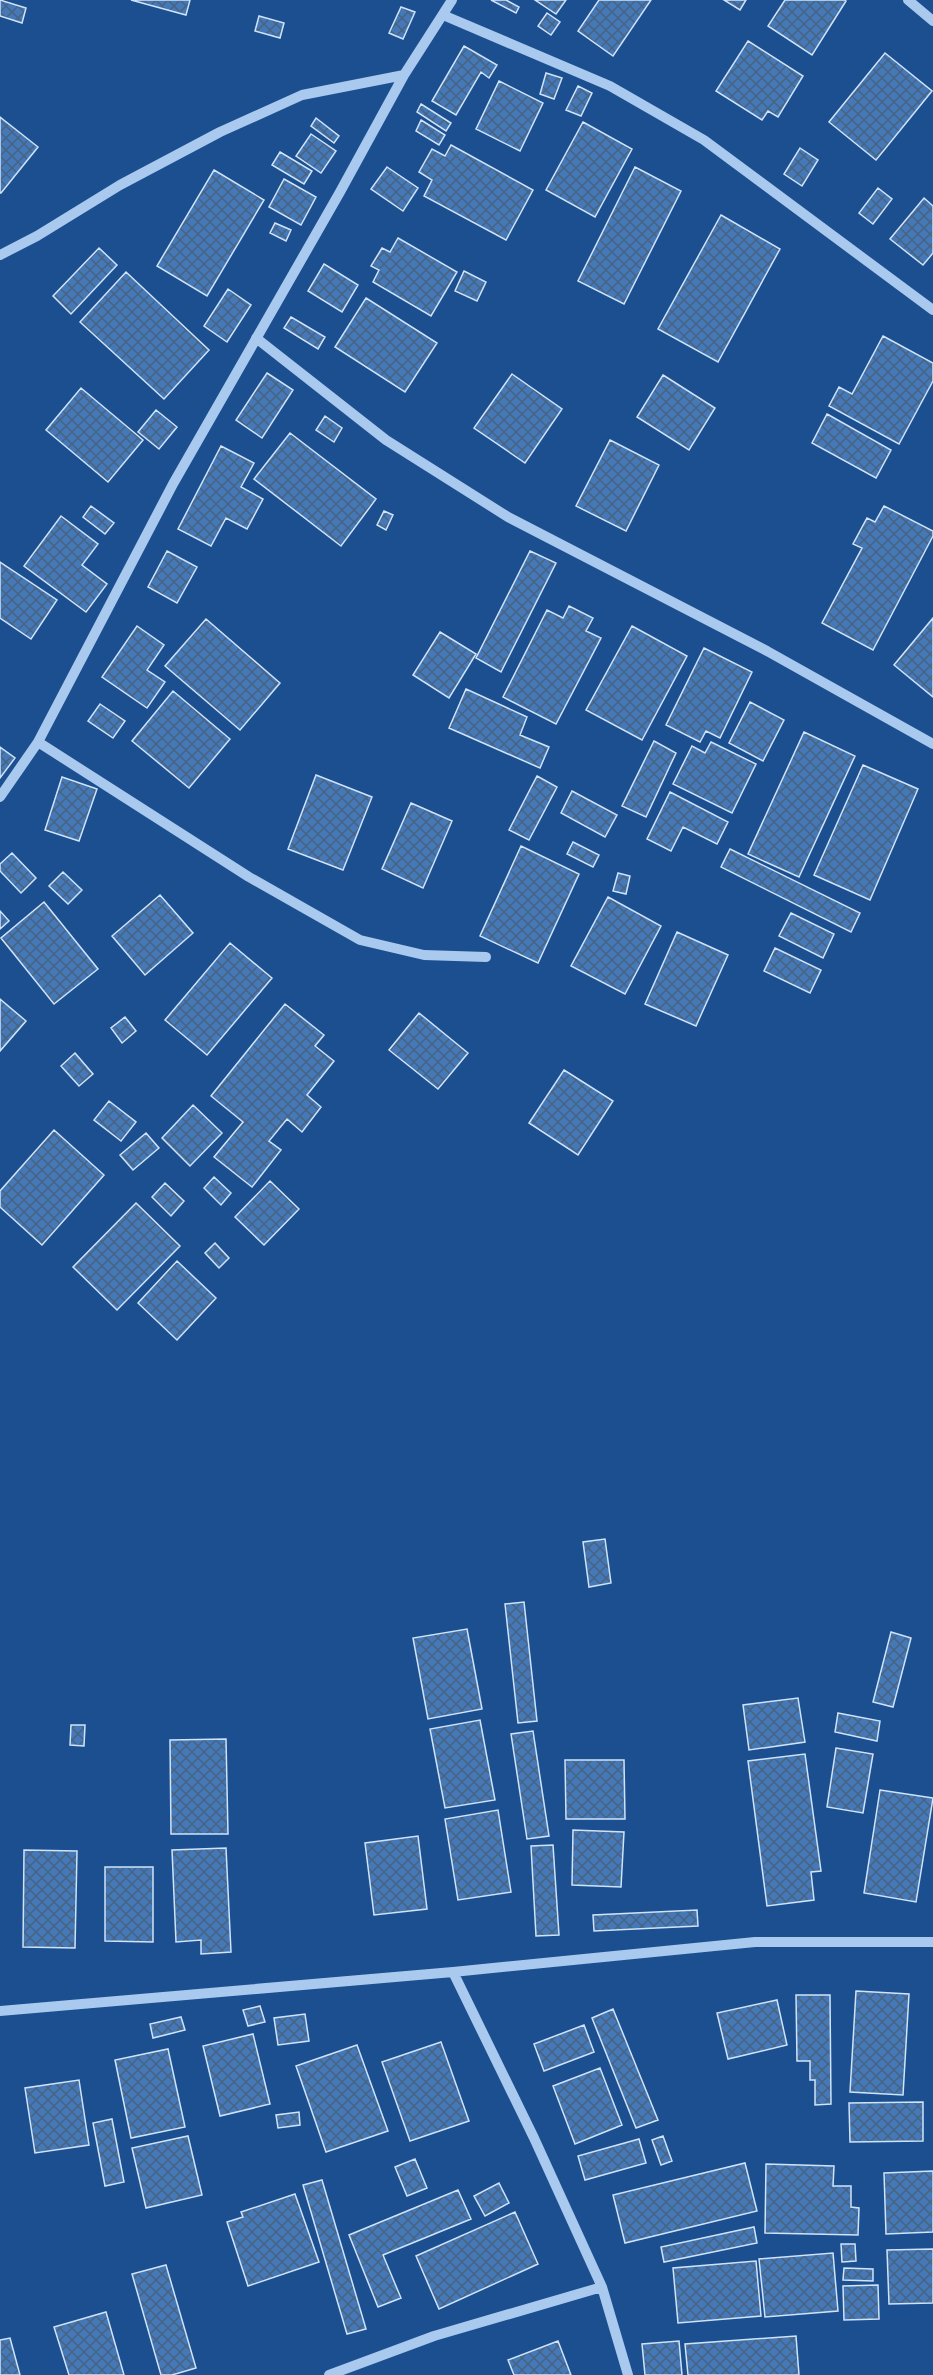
<svg xmlns="http://www.w3.org/2000/svg" width="933" height="2375" font-family="'Sofia Sans Condensed',sans-serif">
<style>
.building{fill:url(#building-cross-hatch);stroke:#cfe3fa;stroke-width:1.5}
.lines{fill:none;stroke-linecap:round;stroke-linejoin:round}
.minor{stroke:#a9c9ee;stroke-width:10}
</style>
<defs>
<pattern id="building-cross-hatch" width="8" height="8" patternUnits="userSpaceOnUse" patternTransform="scale(1.5)"><rect width="8" height="8" fill="#4478b7"/><path d="M0 0l8 8M0 8l8-8" fill="none" stroke="#486282"/></pattern>
</defs>
<rect width="100%" height="100%" fill="#1b4f8f"/>
<path class="building" d="M0 0 26 8 22 23 0 16Z
M131 0H190L186 15Z
M491 0H506L519 7 516 13Z
M535 0H566L556 14Z
M599 0H651L613 56 578 31Z
M724 0H746L740 10Z
M785 0H845L846 1 812 55 768 26Z
M401 7 415 12 403 39 389 33Z
M547 13 560 22 551 35 538 26Z
M259 16 284 23 280 38 255 31Z
M748 41 803 76 778 117 768 111 762 120 716 91Z
M464 46 497 65 489 78 481 72 456 115 432 101Z
M885 53 932 91 876 160 829 122Z
M546 73 562 78 554 99 540 94Z
M499 81 543 103 520 151 476 129Z
M578 86 592 93 581 116 566 110Z
M421 104 451 123 446 131 417 112Z
M0 117 38 147 1 193H0Z
M316 118 339 136 334 143 311 126Z
M421 120 445 135 439 145 416 131Z
M583 122 632 149 595 217 546 190Z
M311 134 336 151 321 173 296 156Z
M451 145 533 190 506 240 424 196 432 180 419 172 432 149 445 156Z
M800 148 818 160 802 186 784 174Z
M280 152 312 171 304 184 272 165Z
M387 167 418 188 403 211 371 189Z
M635 167 681 191 624 304 578 281Z
M214 170 264 200 207 296 157 266Z
M284 179 316 197 301 225 269 207Z
M878 188 892 199 873 224 859 213Z
M924 198 933 206V253L923 265 890 239Z
M721 215 780 249 718 362 658 329Z
M275 223 291 230 286 241 270 233Z
M398 238 457 272 431 316 373 282 379 270 371 266 382 248 390 252Z
M99 248 117 265 71 314 53 296Z
M324 264 358 285 342 312 308 291Z
M464 271 486 282 477 301 455 291Z
M126 272 209 350 164 399 80 322Z
M228 289 251 305 227 342 204 326Z
M366 298 437 343 405 392 335 347Z
M291 317 325 337 318 349 284 328Z
M883 336 933 363V381L899 444 829 406 839 387 852 394Z
M267 373 293 390 262 438 236 420Z
M512 374 562 409 525 463 474 428Z
M663 375 715 408 689 450 637 417Z
M81 388 143 440 108 482 46 430Z
M156 410 177 427 159 449 138 432Z
M827 414 891 450 876 478 812 443Z
M325 416 342 428 334 442 316 430Z
M290 433 376 499 341 546 254 479Z
M610 440 659 465 626 531 576 506Z
M221 446 254 463 241 487 263 499 247 529 226 518 211 546 178 529Z
M91 506 114 523 105 534 83 517Z
M884 506 933 531V536L873 650 822 623 862 548 853 544 867 518 875 522Z
M384 511 393 515 386 530 377 525Z
M61 516 98 544 82 565 107 584 86 612 24 566Z
M167 551 197 567 177 603 148 587Z
M530 551 556 563 501 672 476 658Z
M0 562 57 600 31 639 0 618Z
M569 606 593 618 586 631 601 638 556 724 503 697 547 610 563 618Z
M933 618V697L894 665Z
M206 619 280 683 240 730 165 666Z
M137 626 164 645 147 670 165 682 147 708 102 677Z
M632 626 687 656 642 740 586 710Z
M440 632 476 654 449 698 413 675Z
M704 648 752 672 720 738 706 731 700 742 666 725Z
M466 689 527 717 520 735 549 747 540 768 449 728Z
M173 691 230 739 189 788 132 741Z
M750 702 784 720 763 761 729 743Z
M100 704 125 721 113 738 88 721Z
M804 732 855 756 799 877 748 854Z
M654 741 676 753 646 817 622 806Z
M711 742 756 764 732 813 673 784 692 746 705 753Z
M0 747 15 758 0 778Z
M863 765 918 789 870 900 814 875Z
M316 775 372 797 343 870 288 849Z
M537 776 557 787 529 840 509 830Z
M62 777 97 789 79 841 45 830Z
M572 791 617 815 605 837 561 813Z
M670 792 728 822 717 844 683 827 671 851 647 839Z
M411 803 452 821 423 888 382 869Z
M573 842 599 855 593 867 567 854Z
M521 846 579 874 538 963 480 936Z
M730 849 860 913 851 932 721 867Z
M12 853 36 878 21 893 0 871V864Z
M63 872 82 890 68 904 49 886Z
M618 873 630 876 626 894 613 891Z
M160 895 193 933 145 975 112 936Z
M608 897 661 926 625 994 571 966Z
M44 902 98 969 54 1004 1 938Z
M0 911 9 921 0 929Z
M791 913 834 934 823 958 779 936Z
M677 932 728 955 696 1026 645 1004Z
M230 943 272 978 207 1055 165 1020Z
M775 948 821 970 810 993 764 971Z
M0 999 26 1021 0 1051Z
M285 1004 324 1035 315 1046 334 1061 307 1095 321 1107 302 1132 287 1119 269 1141 281 1150 252 1187 214 1157 243 1122 211 1096Z
M419 1013 468 1053 438 1089 389 1050Z
M125 1017 136 1031 122 1043 111 1028Z
M75 1053 93 1074 79 1086 61 1066Z
M564 1070 613 1101 578 1155 529 1123Z
M109 1101 136 1122 121 1141 94 1120Z
M193 1105 222 1133 190 1166 162 1138Z
M54 1130 104 1175 42 1245 0 1207V1191Z
M146 1133 159 1148 133 1170 120 1155Z
M214 1177 231 1193 221 1205 204 1188Z
M270 1181 299 1209 264 1245 235 1217Z
M165 1183 184 1201 171 1216 152 1197Z
M136 1203 180 1246 117 1310 73 1267Z
M215 1243 229 1258 219 1268 205 1253Z
M177 1261 216 1298 177 1340 138 1303Z
M605 1539 611 1583 589 1587 583 1542Z
M524 1602 537 1721 518 1723 505 1604Z
M467 1629 482 1709 428 1719 413 1638Z
M891 1632 911 1638 893 1707 873 1702Z
M798 1698 805 1742 749 1750 743 1705Z
M838 1713 880 1721 877 1741 835 1732Z
M480 1720 495 1800 445 1808 430 1729Z
M71 1725H85L84 1746 70 1745Z
M533 1731 549 1836 527 1839 511 1734Z
M226 1739 228 1834H171L170 1740Z
M836 1748 873 1754 863 1813 827 1807Z
M805 1754 821 1871 811 1872 814 1900 767 1906 748 1761Z
M565 1760H624L625 1819H566Z
M880 1790 933 1798 916 1902 864 1893Z
M498 1810 511 1892 458 1900 445 1819Z
M573 1830 624 1832 621 1887 572 1885Z
M418 1836 427 1909 374 1915 365 1843Z
M553 1845 559 1935 536 1936 531 1846Z
M226 1848 231 1952 201 1954V1940L176 1942 172 1850Z
M24 1850 77 1851 75 1948 23 1947Z
M105 1867H153V1942L105 1941Z
M697 1910 698 1926 594 1931 593 1915Z
M856 1991 909 1994 903 2095 850 2092Z
M796 1995H830L831 2104 815 2105V2080H810V2061H797Z
M777 2000 787 2045 728 2059 717 2013Z
M260 2006 265 2022 248 2026 243 2010Z
M613 2009 658 2120 636 2128 592 2018Z
M305 2014 309 2041 278 2045 274 2018Z
M181 2017 185 2030 153 2038 150 2024Z
M584 2025 594 2052 544 2071 534 2044Z
M253 2034 270 2104 220 2116 203 2046Z
M441 2042 469 2121 410 2141 382 2062Z
M357 2045 388 2131 326 2152 296 2066Z
M168 2049 185 2127 131 2138 115 2060Z
M600 2068 622 2125 575 2144 553 2086Z
M79 2080 89 2145 35 2153 25 2088Z
M923 2102V2141L850 2142 849 2103Z
M299 2112 300 2125 278 2128 276 2115Z
M112 2119 124 2182 105 2186 93 2123Z
M188 2136 202 2195 146 2208 132 2148Z
M663 2136 672 2161 661 2165 652 2140Z
M639 2139 646 2163 585 2180 578 2156Z
M415 2159 427 2188 407 2196 395 2167Z
M745 2163 757 2211 625 2243 613 2195Z
M766 2164 834 2166 833 2186H851V2207L859 2208 858 2235 765 2233Z
M933 2171V2232L886 2234 884 2173Z
M322 2180 366 2329 347 2334 303 2185Z
M499 2183 509 2203 485 2216 474 2196Z
M458 2190 471 2219 383 2255 401 2298 378 2307 349 2235Z
M295 2194 319 2262 248 2286 227 2222 243 2217 241 2212Z
M515 2212 538 2264 439 2309 416 2256Z
M754 2227 757 2243 664 2262 661 2247Z
M841 2244H855L856 2261 842 2262Z
M933 2249V2303L889 2304 887 2250Z
M833 2253 838 2311 765 2317 759 2259Z
M756 2261 761 2316 678 2323 673 2268Z
M166 2265 196 2368 172 2375H161L132 2274Z
M844 2268 873 2269V2281L843 2280Z
M878 2285 879 2319 844 2320 843 2286Z
M106 2312 124 2375H69L54 2327Z
M796 2336 799 2375H688L685 2344Z
M10 2338 20 2375H0V2340Z
M558 2341 571 2375H514L508 2360Z
M679 2341 682 2375H645L642 2344Z"/>
<g class="lines">
<path class="minor" d="M908 0 933 21
M443 15 610 86 704 140 933 310
M0 255 37 236 120 185 220 132 302 95 404 75
M256 338 386 440 508 517 767 651 933 744
M38 742 249 877 360 940 424 955 486 957
M0 797 38 742 173 484 340 192 404 75 452 0
M453 1972 534 2138 602 2287 628 2375
M0 2011 453 1972 755 1942H933
M329 2375 434 2336 602 2287"/>
</g>
</svg>
